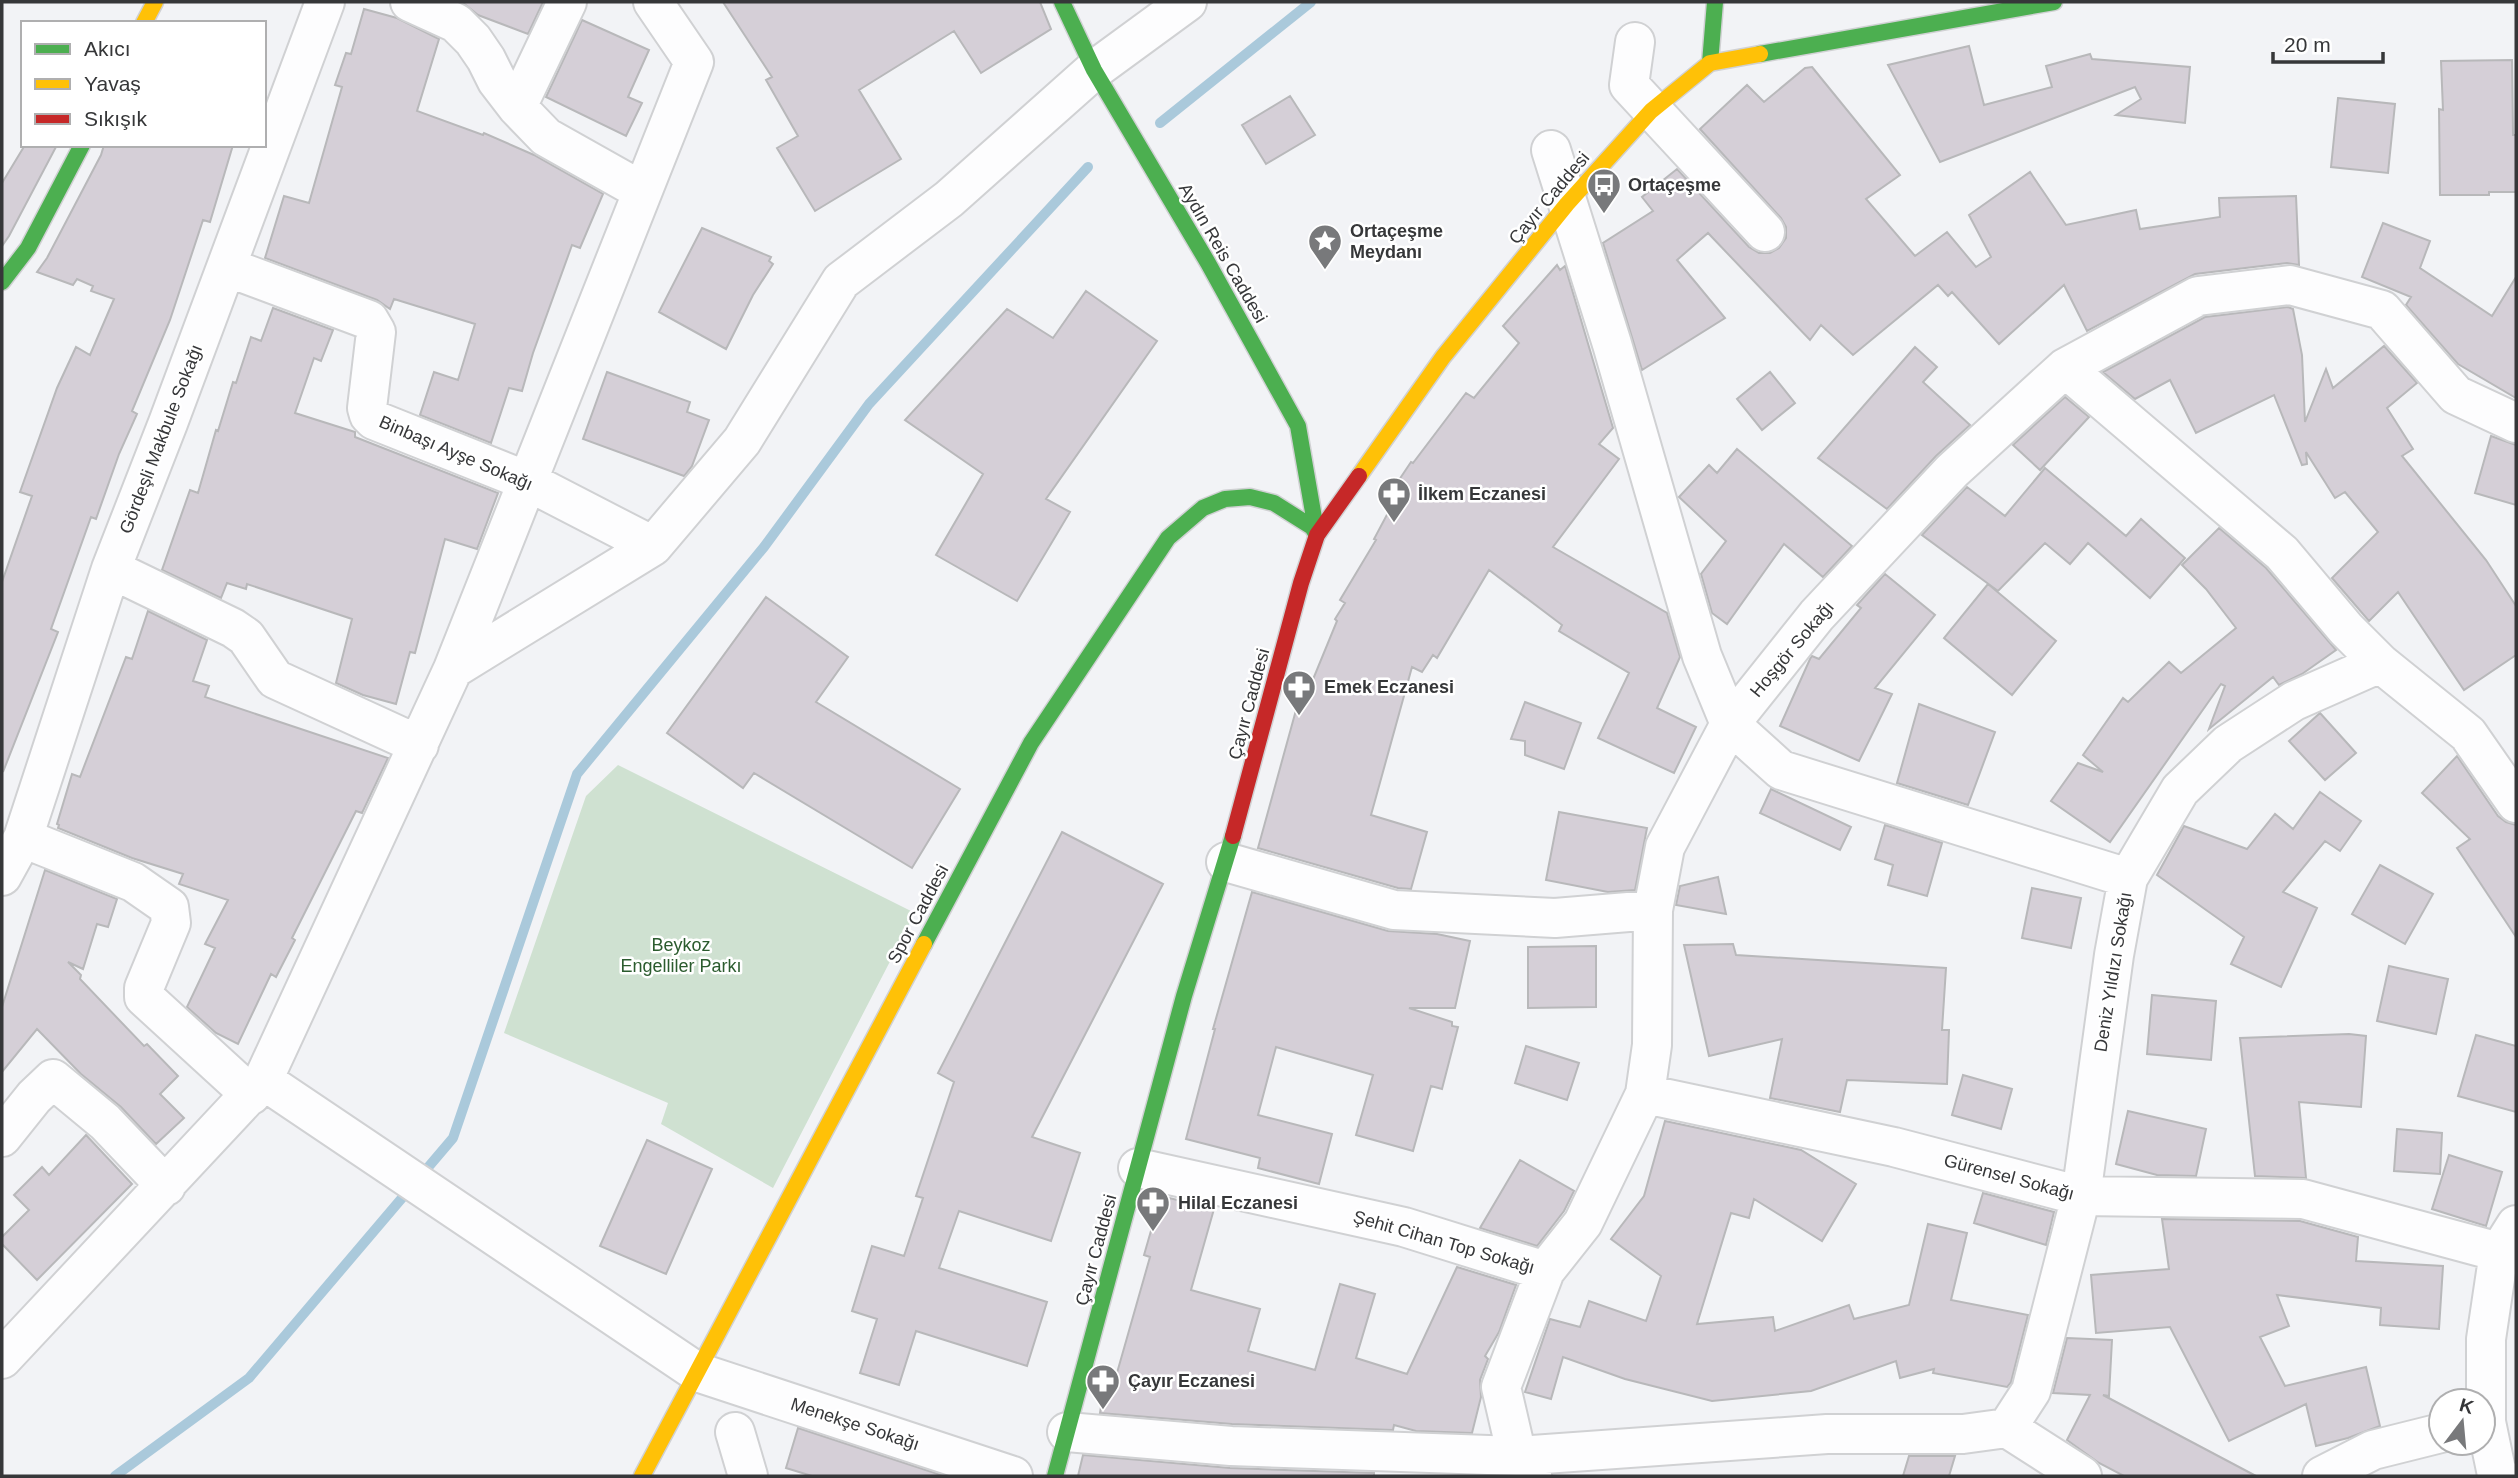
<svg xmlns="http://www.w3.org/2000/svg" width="2518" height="1478" font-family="Arial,sans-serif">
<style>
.green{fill:#cfe1d1}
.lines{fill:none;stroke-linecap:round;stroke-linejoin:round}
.stream{stroke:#aac9db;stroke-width:10}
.building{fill:#d5cfd7;stroke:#b8b8ba;stroke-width:2}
.street-casing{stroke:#d0d1d3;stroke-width:42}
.fast-casing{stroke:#d0d1d3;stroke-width:19}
.slow-casing{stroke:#d0d1d3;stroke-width:19}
.jam-casing{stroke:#d0d1d3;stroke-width:19}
.street{stroke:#fdfdfe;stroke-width:38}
.fast{stroke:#4caf50;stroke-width:16}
.slow{stroke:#ffc107;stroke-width:16}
.jam{stroke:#c62828;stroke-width:16}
.labels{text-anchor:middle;stroke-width:5;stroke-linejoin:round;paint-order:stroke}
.poi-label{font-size:18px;font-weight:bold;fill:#363739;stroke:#fff;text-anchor:start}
.street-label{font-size:18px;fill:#363739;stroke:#fff}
.park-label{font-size:18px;fill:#2b5b2e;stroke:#fff}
</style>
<rect width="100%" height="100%" fill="#f2f3f6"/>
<path class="green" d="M618 765 915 913 773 1188 661 1124 668 1103 504 1033 586 796Z"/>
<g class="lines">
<path class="stream" d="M1160 123 1311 2
M115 1476 249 1378 453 1138 577 774 764 547 869 404 1088 167"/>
</g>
<path class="building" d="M462 2H543L528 34 478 15Z
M723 2H1040L1051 29 981 73 954 31 859 90 901 159 815 211 777 148 798 136 766 80 772 77Z
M364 9 397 18 439 39 417 111 483 135 484 133 534 155 603 194 580 248 572 245 533 353 522 391 509 388 491 443 420 415 434 372 458 380 475 324 394 299 390 309 377 300 265 258 284 196 309 203 342 87 335 85 346 53 351 54Z
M582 20 649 50 628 97 642 103 626 136 546 97Z
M1969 46 1984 105 2052 87 2046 66 2090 54 2092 59 2190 67 2185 123 2116 115 2141 99 2135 87 1940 162 1888 65Z
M2512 60 2513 135H2516V192H2489V195H2440L2439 109 2443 110 2441 61Z
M1812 67 1900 175 1866 199 1915 256 1947 232 1976 267 1991 257 1969 215 2030 172 2066 225 2136 210 2140 229 2220 217 2219 198 2296 196 2299 265 2287 263 2195 274 2087 331 2064 285 1999 344 1952 292 1948 296 1938 285 1853 355 1821 325 1810 340 1708 233 1677 260 1725 318 1642 370 1603 243 1653 211 1642 197 1677 169 1749 247 1759 253H1770L1779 248 1786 238V227L1781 218 1700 129 1747 85 1764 102 1805 68Z
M1290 96 1315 135 1266 164 1242 125Z
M2338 98 2395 104 2388 173 2331 167Z
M25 145H57L9 236 2 246V183Z
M104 145H233L210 222 203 220 170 320 132 411 137 414 119 454 96 519 91 517 51 629 58 632 3 772 2 582 32 496 20 492 57 388 76 347 90 355 114 299 91 291 93 286 77 279 73 285 37 272 47 258 101 155Z
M2383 223 2430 241 2420 268 2492 316 2516 277V398L2458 364 2406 305 2411 297 2362 277Z
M702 228 771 257 769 261 773 264 753 295 726 349 659 312Z
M1557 265 1560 270 1565 266 1613 428 1599 444 1619 459 1553 547 1667 613 1680 657 1657 708 1696 727 1674 773 1598 738 1629 673 1559 631 1562 625 1489 570 1437 658 1433 655 1422 672 1412 667 1371 815 1427 832 1411 889 1398 888 1258 848 1301 692 1307 694 1337 621 1335 619 1345 603 1340 600 1376 540 1374 539 1397 496 1391 492 1411 462 1413 463 1466 393 1474 398 1519 343 1503 326Z
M1086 291 1157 341 1046 499 1070 512 1017 601 936 555 983 474 905 420 1007 309 1053 338Z
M2288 307 2293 309 2302 355 2305 422 2326 369 2333 388 2384 346 2417 383 2387 408 2413 449 2402 456 2486 560 2516 606V655L2464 690 2398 592 2369 621 2332 578 2378 532 2345 492 2335 498 2306 452 2307 464 2302 465 2274 395 2196 433 2170 380 2135 399 2103 372 2205 317Z
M273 308 333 330 321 361 314 358 295 413 355 432V437L498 493 477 549 445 539 415 653 410 652 396 704 363 695 336 683 352 619 247 584 246 589 227 583 221 598 162 570 190 490 198 493 216 430 218 431 233 382 236 383 251 337 261 341Z
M1915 347 1937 367 1923 382 1970 425 1936 456 1887 509 1818 458Z
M607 372 690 402 687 412 709 420 692 466 684 476 583 439Z
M1770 372 1795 403 1762 430 1737 399Z
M2065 397 2089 417 2040 470 2013 445Z
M2491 436 2516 445V505L2475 493Z
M1737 449 1852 546 1823 577 1784 544 1727 624 1712 613 1701 574 1726 541 1679 497 1709 465 1717 473Z
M2045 468 2126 536 2141 519 2185 558 2150 598 2088 543 2070 564 2045 543 1998 591 1922 535 1967 487 2005 516Z
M2219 528 2266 568 2336 650 2302 674 2279 685 2273 677 2209 729 2225 686 2221 684 2110 842 2051 801 2078 763 2103 772 2083 755 2123 698 2128 702 2169 662 2181 673 2236 628 2206 589 2182 565Z
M1885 574 1935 615 1875 688 1892 694 1859 761 1780 726 1810 659 1812 656 1819 659 1861 608 1857 605Z
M1988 584 2056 641 2012 695 1944 638Z
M766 597 848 657 816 702 960 789 912 868 754 773 743 788 667 733Z
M148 611 207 640 193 681 209 686 205 697 388 758 362 813 356 811 292 938 295 940 276 977 271 974 238 1044 216 1033 187 1007 215 948 205 944 228 900 179 884 183 874 132 858 58 828 59 825 57 824 72 774 80 777 126 657 132 659Z
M1525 702 1581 723 1564 769 1525 755V741L1511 739Z
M1919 704 1995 732 1968 805 1897 783Z
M2320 713 2356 753 2325 780 2289 741Z
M2457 756 2498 816 2506 822 2516 825V937L2457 848 2470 839 2422 793Z
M1771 789 1851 827 1840 850 1760 813Z
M2320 792 2361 821 2340 851 2325 841 2283 892 2317 908 2281 987 2231 964 2244 937 2157 875 2184 826 2247 849 2275 814 2293 829Z
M1559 812 1647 828 1635 890 1608 892 1546 880Z
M1885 825 1942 843 1927 896 1888 885 1893 865 1875 859Z
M1062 832 1163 884 1032 1137 1080 1153 1051 1241 959 1211 939 1268 1047 1302 1027 1366 916 1331 899 1385 860 1373 877 1319 852 1311 872 1246 904 1256 923 1198 916 1196 954 1082 938 1073Z
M2380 865 2433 894 2405 944 2352 914Z
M45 870 117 899 108 927 97 924 83 969 68 962 81 975 80 979 144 1046 147 1044 178 1076 160 1094 184 1118 156 1144 121 1107 81 1074 37 1029 2 1072V1007Z
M1718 877 1726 914 1676 905 1680 886Z
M2032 888 2081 898 2071 948 2022 938Z
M1252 892 1388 931 1437 934 1470 941 1455 1008H1409L1452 1022V1026L1458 1027 1442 1089 1431 1086 1413 1151 1356 1135 1373 1075 1276 1047 1258 1115 1332 1134 1319 1184 1258 1168 1260 1158 1186 1139 1215 1029H1213Z
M1733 944 1736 955 1946 968 1942 1030H1949L1947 1084 1847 1080 1840 1112 1770 1098 1782 1039 1709 1056 1684 945Z
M1596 946V1007L1528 1008V947Z
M2389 966 2448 979 2436 1034 2377 1021Z
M2152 995 2216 1001 2211 1060 2147 1054Z
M2349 1034 2366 1036 2361 1107 2299 1102 2306 1178 2255 1176 2240 1038Z
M2476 1035 2516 1046V1112L2458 1096Z
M1526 1046 1579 1063 1567 1100 1515 1083Z
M1963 1075 2012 1089 2001 1129 1952 1115Z
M2128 1111 2206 1129 2196 1176 2157 1175 2116 1164Z
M1665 1121 1801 1150 1856 1184 1822 1241 1754 1199 1749 1218 1731 1213 1697 1324 1773 1317 1775 1331 1849 1305 1854 1319 1909 1305 1928 1224 1967 1233 1951 1300 2028 1315 2011 1382 2007 1387 1933 1373 1934 1369 1900 1378 1896 1361 1811 1391 1712 1401 1625 1379 1563 1357 1551 1399 1525 1392 1550 1319 1580 1327 1589 1301 1646 1321 1661 1276 1611 1239 1644 1196Z
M2397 1129 2442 1133 2440 1174 2394 1171Z
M86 1135 132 1184 37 1280 2 1244V1237L29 1210 14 1195 42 1167 49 1175Z
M647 1140 712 1169 666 1274 600 1246Z
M2449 1155 2502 1172 2486 1226 2432 1209Z
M1520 1160 1574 1191 1564 1211 1537 1246 1480 1228Z
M1983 1193 2054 1212 2046 1245 1974 1223Z
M1161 1196 1214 1209 1191 1290 1260 1309 1248 1351 1315 1370 1340 1284 1375 1294 1356 1358 1407 1374 1457 1267 1516 1285 1499 1332 1485 1356 1488 1359 1480 1380 1481 1397 1472 1433 1416 1431 1394 1425 1393 1430 1232 1424 1100 1413 1102 1400 1109 1401 1150 1257 1144 1255Z
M2162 1219 2300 1221 2358 1237 2356 1261 2443 1266 2439 1329 2380 1325 2381 1308 2277 1295 2289 1326 2260 1337 2285 1386 2366 1367 2380 1426 2348 1438 2316 1446 2306 1404 2229 1441 2170 1327 2096 1333 2091 1275 2169 1269Z
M2067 1338 2112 1340 2109 1396 2103 1395 2256 1476H2124L2099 1463 2067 1440 2090 1395 2053 1393Z
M798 1428 944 1476H812L786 1468Z
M1083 1455 1230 1468 1374 1473V1476H1078Z
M1909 1456H1955L1949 1476H1903Z"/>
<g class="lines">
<g class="street-casing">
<path id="street" d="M410 2 456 23 473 40 486 59 497 81 517 107 546 137 642 191
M1635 42 1629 85 1765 232
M517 107 567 2
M1551 150 1612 344 1702 656 1730 724 1781 770 2128 878
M227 267 369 320 376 332 367 408 369 415 374 420 527 481 653 546
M2065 368 2282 553 2346 629 2380 663 2468 734 2516 803
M111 569 233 628 246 637 275 679 419 745
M453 669 653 546 742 441 841 281 949 199 1094 70 1187 2
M23 838 133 882 169 907 171 923 144 988V997L251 1095
M1226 862 1394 910 1555 918 1653 910
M2 876 23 838 111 569 168 423 325 2
M263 1080 697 1372 1013 1476
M1645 1094 1894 1147 2081 1196 2303 1199 2499 1252
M2 1137 34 1097 53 1079 105 1122 166 1186
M1138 1168 1404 1227 1545 1271
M2 1359 263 1080 453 669 694 62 653 2
M2007 1428 2082 1476
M735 1432 748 1476
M1067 1432 1231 1446 1517 1456 1827 1434H1963L2007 1428 2031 1391 2081 1196 2114 955 2128 878 2180 790 2228 744 2294 701 2380 663
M1532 1474 1517 1456 1501 1387 1545 1271 1583 1223 1645 1094 1652 1045 1653 910 1665 847 1730 724 1817 615 1952 471 2065 368 2198 296 2290 285 2382 310 2456 395 2516 423
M2322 1476 2373 1450 2441 1433
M2500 1476 2496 1470 2486 1422V1339L2499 1252 2516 1225"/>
</g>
<g class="fast-casing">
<path id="fast" d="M1062 2 1094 70 1208 263 1298 426 1317 535
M1760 54 2054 2
M1710 63 1715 2
M2 282 28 248 82 145
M924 944 1031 743 1168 538 1203 508 1225 499 1250 497 1274 503 1312 527 1317 535
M1055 1476 1184 996 1233 836"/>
</g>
<g class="slow-casing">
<path id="slow" d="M144 23 155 2
M1359 476 1443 357 1567 204 1651 111 1710 63 1760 54
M642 1476 924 944"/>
</g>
<g class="jam-casing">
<path id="jam" d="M1233 836 1301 583 1317 535 1359 476"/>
</g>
<use href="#street" class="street"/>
<use href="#fast" class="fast"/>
<use href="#slow" class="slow"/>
<use href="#jam" class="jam"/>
</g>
<defs>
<g id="bus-pin" transform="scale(1.75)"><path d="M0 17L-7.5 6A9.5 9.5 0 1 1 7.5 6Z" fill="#78797b" stroke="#fff"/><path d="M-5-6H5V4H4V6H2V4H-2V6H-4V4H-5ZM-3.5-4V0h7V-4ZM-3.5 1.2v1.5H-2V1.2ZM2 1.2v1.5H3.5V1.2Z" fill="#fff"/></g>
<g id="sight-pin" transform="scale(1.75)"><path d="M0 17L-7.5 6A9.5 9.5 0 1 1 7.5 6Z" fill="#78797b" stroke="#fff"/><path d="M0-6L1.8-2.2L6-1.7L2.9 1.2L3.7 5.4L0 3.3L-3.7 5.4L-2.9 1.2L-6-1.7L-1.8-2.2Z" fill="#fff"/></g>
<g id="pharmacy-pin" transform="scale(1.75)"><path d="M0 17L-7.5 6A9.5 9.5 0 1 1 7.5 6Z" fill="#78797b" stroke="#fff"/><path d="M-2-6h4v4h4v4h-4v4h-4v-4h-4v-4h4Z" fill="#fff"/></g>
</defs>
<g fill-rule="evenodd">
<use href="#bus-pin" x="1604" y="185"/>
<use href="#sight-pin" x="1325" y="241"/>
<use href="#pharmacy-pin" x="1394" y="494"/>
<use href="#pharmacy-pin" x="1299" y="687"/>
<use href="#pharmacy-pin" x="1153" y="1203"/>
<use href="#pharmacy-pin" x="1103" y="1381"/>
</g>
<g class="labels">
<g class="poi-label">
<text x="1628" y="191">Ortaçeşme</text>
<text x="1350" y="237">Ortaçeşme<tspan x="1350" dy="21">Meydanı</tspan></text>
<text x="1418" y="500">İlkem Eczanesi</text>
<text x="1324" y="693">Emek Eczanesi</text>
<text x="1178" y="1209">Hilal Eczanesi</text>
<text x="1128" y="1387">Çayır Eczanesi</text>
</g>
<g class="street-label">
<text transform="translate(1549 198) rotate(-50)" y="6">Çayır Caddesi</text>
<text transform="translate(1223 253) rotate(60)" y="6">Aydın Reis Caddesi</text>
<text transform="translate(161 439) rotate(-69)" y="6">Gördeşli Makbule Sokağı</text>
<text transform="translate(456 453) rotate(23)" y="6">Binbaşı Ayşe Sokağı</text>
<text transform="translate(1792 649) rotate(-50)" y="6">Hoşgör Sokağı</text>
<text transform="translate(1249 704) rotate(-75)" y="6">Çayır Caddesi</text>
<text transform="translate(918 914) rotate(-62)" y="6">Spor Caddesi</text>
<text transform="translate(2113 972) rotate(-81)" y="6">Deniz Yıldızı Sokağı</text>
<text transform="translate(2009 1177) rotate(15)" y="6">Gürensel Sokağı</text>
<text transform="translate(1444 1242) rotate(16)" y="6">Şehit Cihan Top Sokağı</text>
<text transform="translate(1096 1250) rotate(-75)" y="6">Çayır Caddesi</text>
<text transform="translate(855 1424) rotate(18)" y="6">Menekşe Sokağı</text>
</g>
<g class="park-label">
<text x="681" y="951">Beykoz<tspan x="681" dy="21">Engelliler Parkı</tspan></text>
</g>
</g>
<rect width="2518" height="1478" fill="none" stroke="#363739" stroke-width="7"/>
<rect x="21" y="21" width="245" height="126" fill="#ffffff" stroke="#afafb0" stroke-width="2"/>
<rect x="35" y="44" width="35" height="10" fill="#4caf50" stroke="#afafb0" stroke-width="2"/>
<text x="84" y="56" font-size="21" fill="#363739">Akıcı</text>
<rect x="35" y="79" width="35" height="10" fill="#ffc107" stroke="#afafb0" stroke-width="2"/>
<text x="84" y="91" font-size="21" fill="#363739">Yavaş</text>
<rect x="35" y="114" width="35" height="10" fill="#c62828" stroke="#afafb0" stroke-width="2"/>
<text x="84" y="126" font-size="21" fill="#363739">Sıkışık</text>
<g transform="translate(2462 1422) rotate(16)"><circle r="33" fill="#ffffff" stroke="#afafb0" stroke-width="2"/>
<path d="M0-5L12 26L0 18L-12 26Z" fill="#78797b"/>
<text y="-10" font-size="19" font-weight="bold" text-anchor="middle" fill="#363739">K</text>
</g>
<path d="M2273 52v10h110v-10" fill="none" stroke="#363739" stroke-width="3.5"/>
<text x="2284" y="52" font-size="21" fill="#363739" stroke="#ffffff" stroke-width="5" paint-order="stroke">20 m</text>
</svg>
